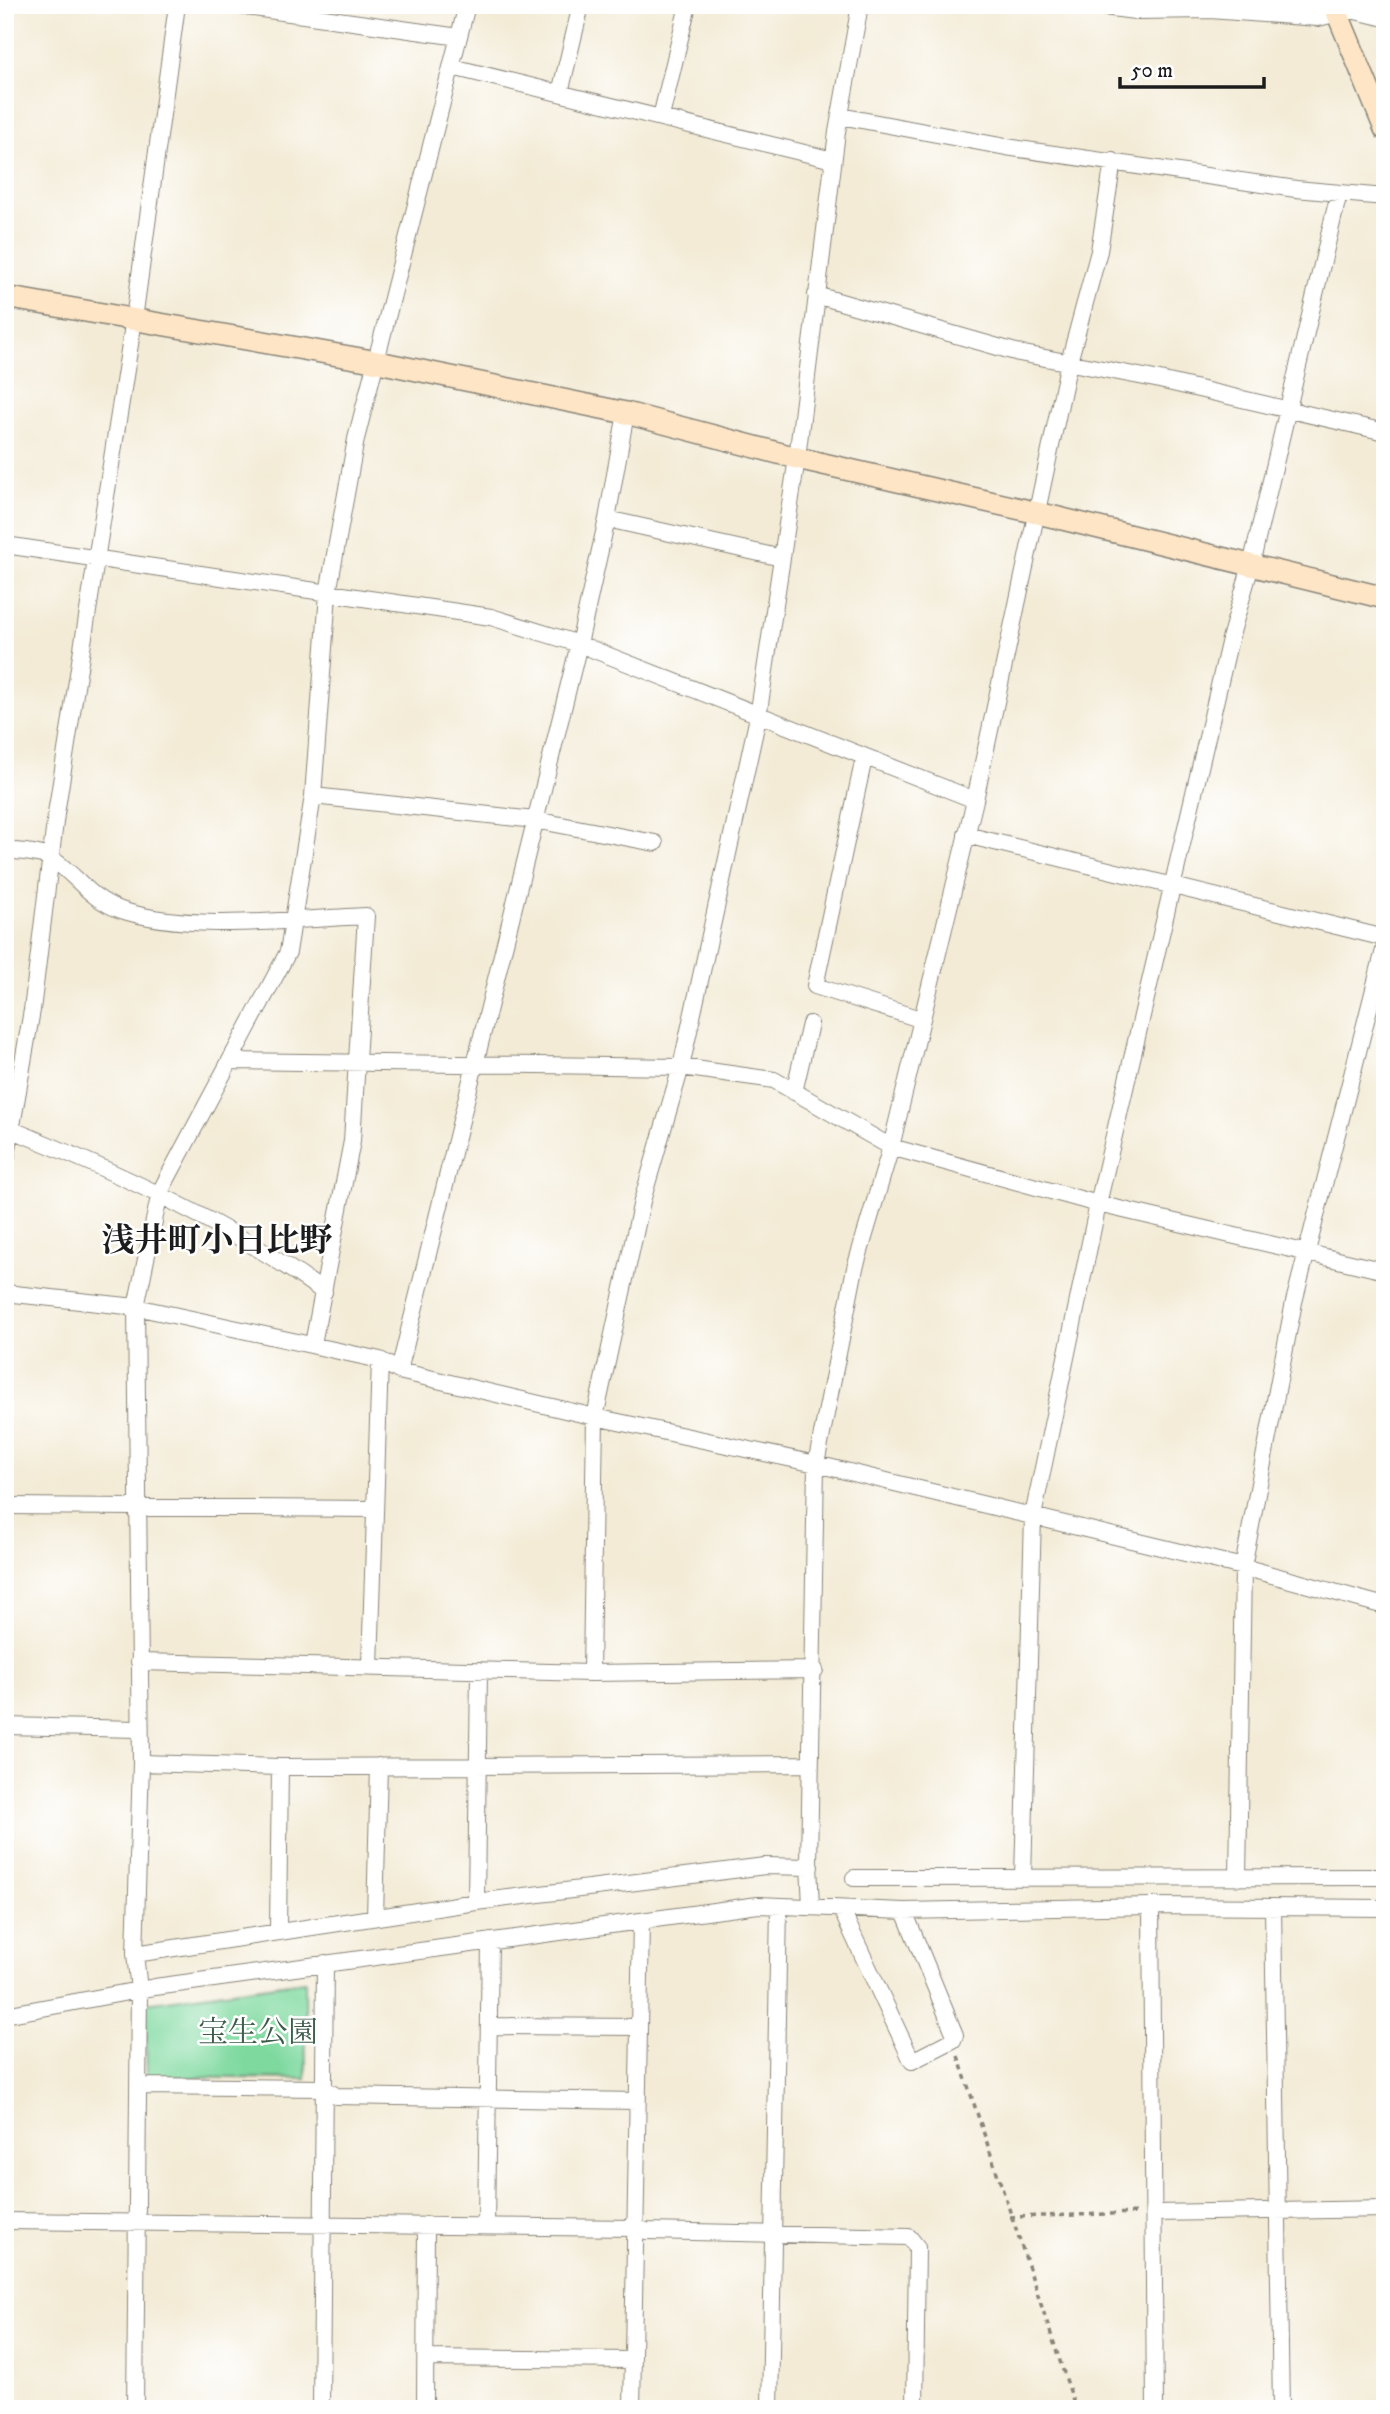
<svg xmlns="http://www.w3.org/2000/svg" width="1390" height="2414" font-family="'IM FELL DW Pica','Noto Serif JP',serif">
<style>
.green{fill:#7ed99f;stroke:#4d7a5e;stroke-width:2}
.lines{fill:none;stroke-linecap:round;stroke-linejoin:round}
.street-casing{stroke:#888479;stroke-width:18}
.secondary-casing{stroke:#888479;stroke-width:24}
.path{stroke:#888479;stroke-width:3.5;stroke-dasharray:5 5;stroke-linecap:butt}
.street{stroke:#fff;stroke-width:16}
.secondary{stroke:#fde5c5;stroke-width:21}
.labels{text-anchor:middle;stroke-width:5;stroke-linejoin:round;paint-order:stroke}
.park-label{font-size:30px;fill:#3e5e4a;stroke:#fff}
.quarter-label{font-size:33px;font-weight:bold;fill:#1c1c1c;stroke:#fff}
</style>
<rect width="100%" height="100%" fill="#fff"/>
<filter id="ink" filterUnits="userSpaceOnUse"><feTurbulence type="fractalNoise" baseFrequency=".0143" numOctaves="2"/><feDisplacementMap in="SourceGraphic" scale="14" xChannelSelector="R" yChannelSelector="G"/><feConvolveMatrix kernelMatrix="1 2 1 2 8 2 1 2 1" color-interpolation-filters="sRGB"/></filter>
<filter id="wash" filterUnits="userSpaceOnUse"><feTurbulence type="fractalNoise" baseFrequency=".00686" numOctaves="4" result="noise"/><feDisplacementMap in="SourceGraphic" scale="28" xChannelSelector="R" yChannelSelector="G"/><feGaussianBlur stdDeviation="1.57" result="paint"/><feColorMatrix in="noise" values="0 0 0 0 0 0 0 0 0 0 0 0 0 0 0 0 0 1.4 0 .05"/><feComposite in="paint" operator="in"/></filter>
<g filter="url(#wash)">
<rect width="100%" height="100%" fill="#f3ebd6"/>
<path class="green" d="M305 1981 306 2079 147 2077 145 2003Z"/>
</g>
<g filter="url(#ink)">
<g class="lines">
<g class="street-casing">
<path id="street" d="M232 5 459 37
M1088 5 1135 11 1210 10 1318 18 1351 10 1385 18
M452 67 833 160
M560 93 581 5
M840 116 1006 147 1296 189 1385 197
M661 117 688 5
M816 295 1019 353 1155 379 1385 432
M607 519 782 558
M5 545 491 617 579 644 975 800
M864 758 815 986 920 1019
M313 796 535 820 655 843
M966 835 1385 938
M5 850C19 852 41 852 52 859 78 876 89 899 121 910 189 933 294 919 366 916L352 1141 313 1344
M232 1061 681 1067 774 1080 891 1147 1098 1204 1385 1271
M794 1092 810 1024
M5 1127C117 1172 225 1221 324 1292
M5 1166 32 1010 56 814 134 319 177 5
M5 1293 136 1307 380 1360 399 1371 595 1417 816 1464 1243 1567 1385 1606
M399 1371 579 644 607 519 626 413
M5 1506 375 1509
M139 1662 591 1673 815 1670
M370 1666 380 1360
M591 1673 595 1417 642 1201 681 1067 758 717 797 458 837 132 860 5
M5 1726 138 1729
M141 1763 280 1767 810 1764
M1023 1877 1033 1516 1098 1204 1230 639 1251 565 1339 193
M854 1878 1385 1877
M1238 1878 1243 1567 1294 1302 1385 946
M476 1902 479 1670
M1151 1906 1155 2409
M811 1907 809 1864 816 1464 855 1268 891 1147 975 800 1069 362 1099 251 1113 161
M1273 1907 1281 2409
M841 1909 912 2061 953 2040 955 2035 904 1911
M375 1917 379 1766
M278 1931 280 1767
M135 1954 476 1902 765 1866 810 1867
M5 2015 155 1987 758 1905 904 1911 1151 1906 1385 1908
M489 2026 639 2027
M138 2086 324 2088 336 2096 637 2101
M1155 2213 1385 2209
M5 2221 635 2228 647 2231 909 2237 917 2247 915 2409
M486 2226 490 1941
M426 2358 633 2360
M135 2409 139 1990 135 1954 141 1763 136 1307 160 1192 288 952 313 796 328 593 356 439 467 5
M321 2409 325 1963
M425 2409 426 2225
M632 2409 641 1921
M770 2409 779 1906"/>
</g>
<g class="secondary-casing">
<path id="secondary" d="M1334 5 1385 129
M5 297 378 362 626 413 797 458 1038 513 1385 598"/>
</g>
<path class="path" d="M958 2056 1076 2409
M1010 2217 1139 2213"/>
<use href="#street" class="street"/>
<use href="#secondary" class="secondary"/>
</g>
</g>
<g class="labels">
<g class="park-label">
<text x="258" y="2042">宝生公園</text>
</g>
<g class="quarter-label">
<text x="217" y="1251">浅井町小日比野</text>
</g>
</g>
<rect width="1390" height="2414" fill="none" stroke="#fff" stroke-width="28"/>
<path d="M1120 77v10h144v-10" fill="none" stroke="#1c1c1c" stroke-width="3.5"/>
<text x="1131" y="77" font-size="21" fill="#1c1c1c" stroke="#ffffff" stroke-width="5" paint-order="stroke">50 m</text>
</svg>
